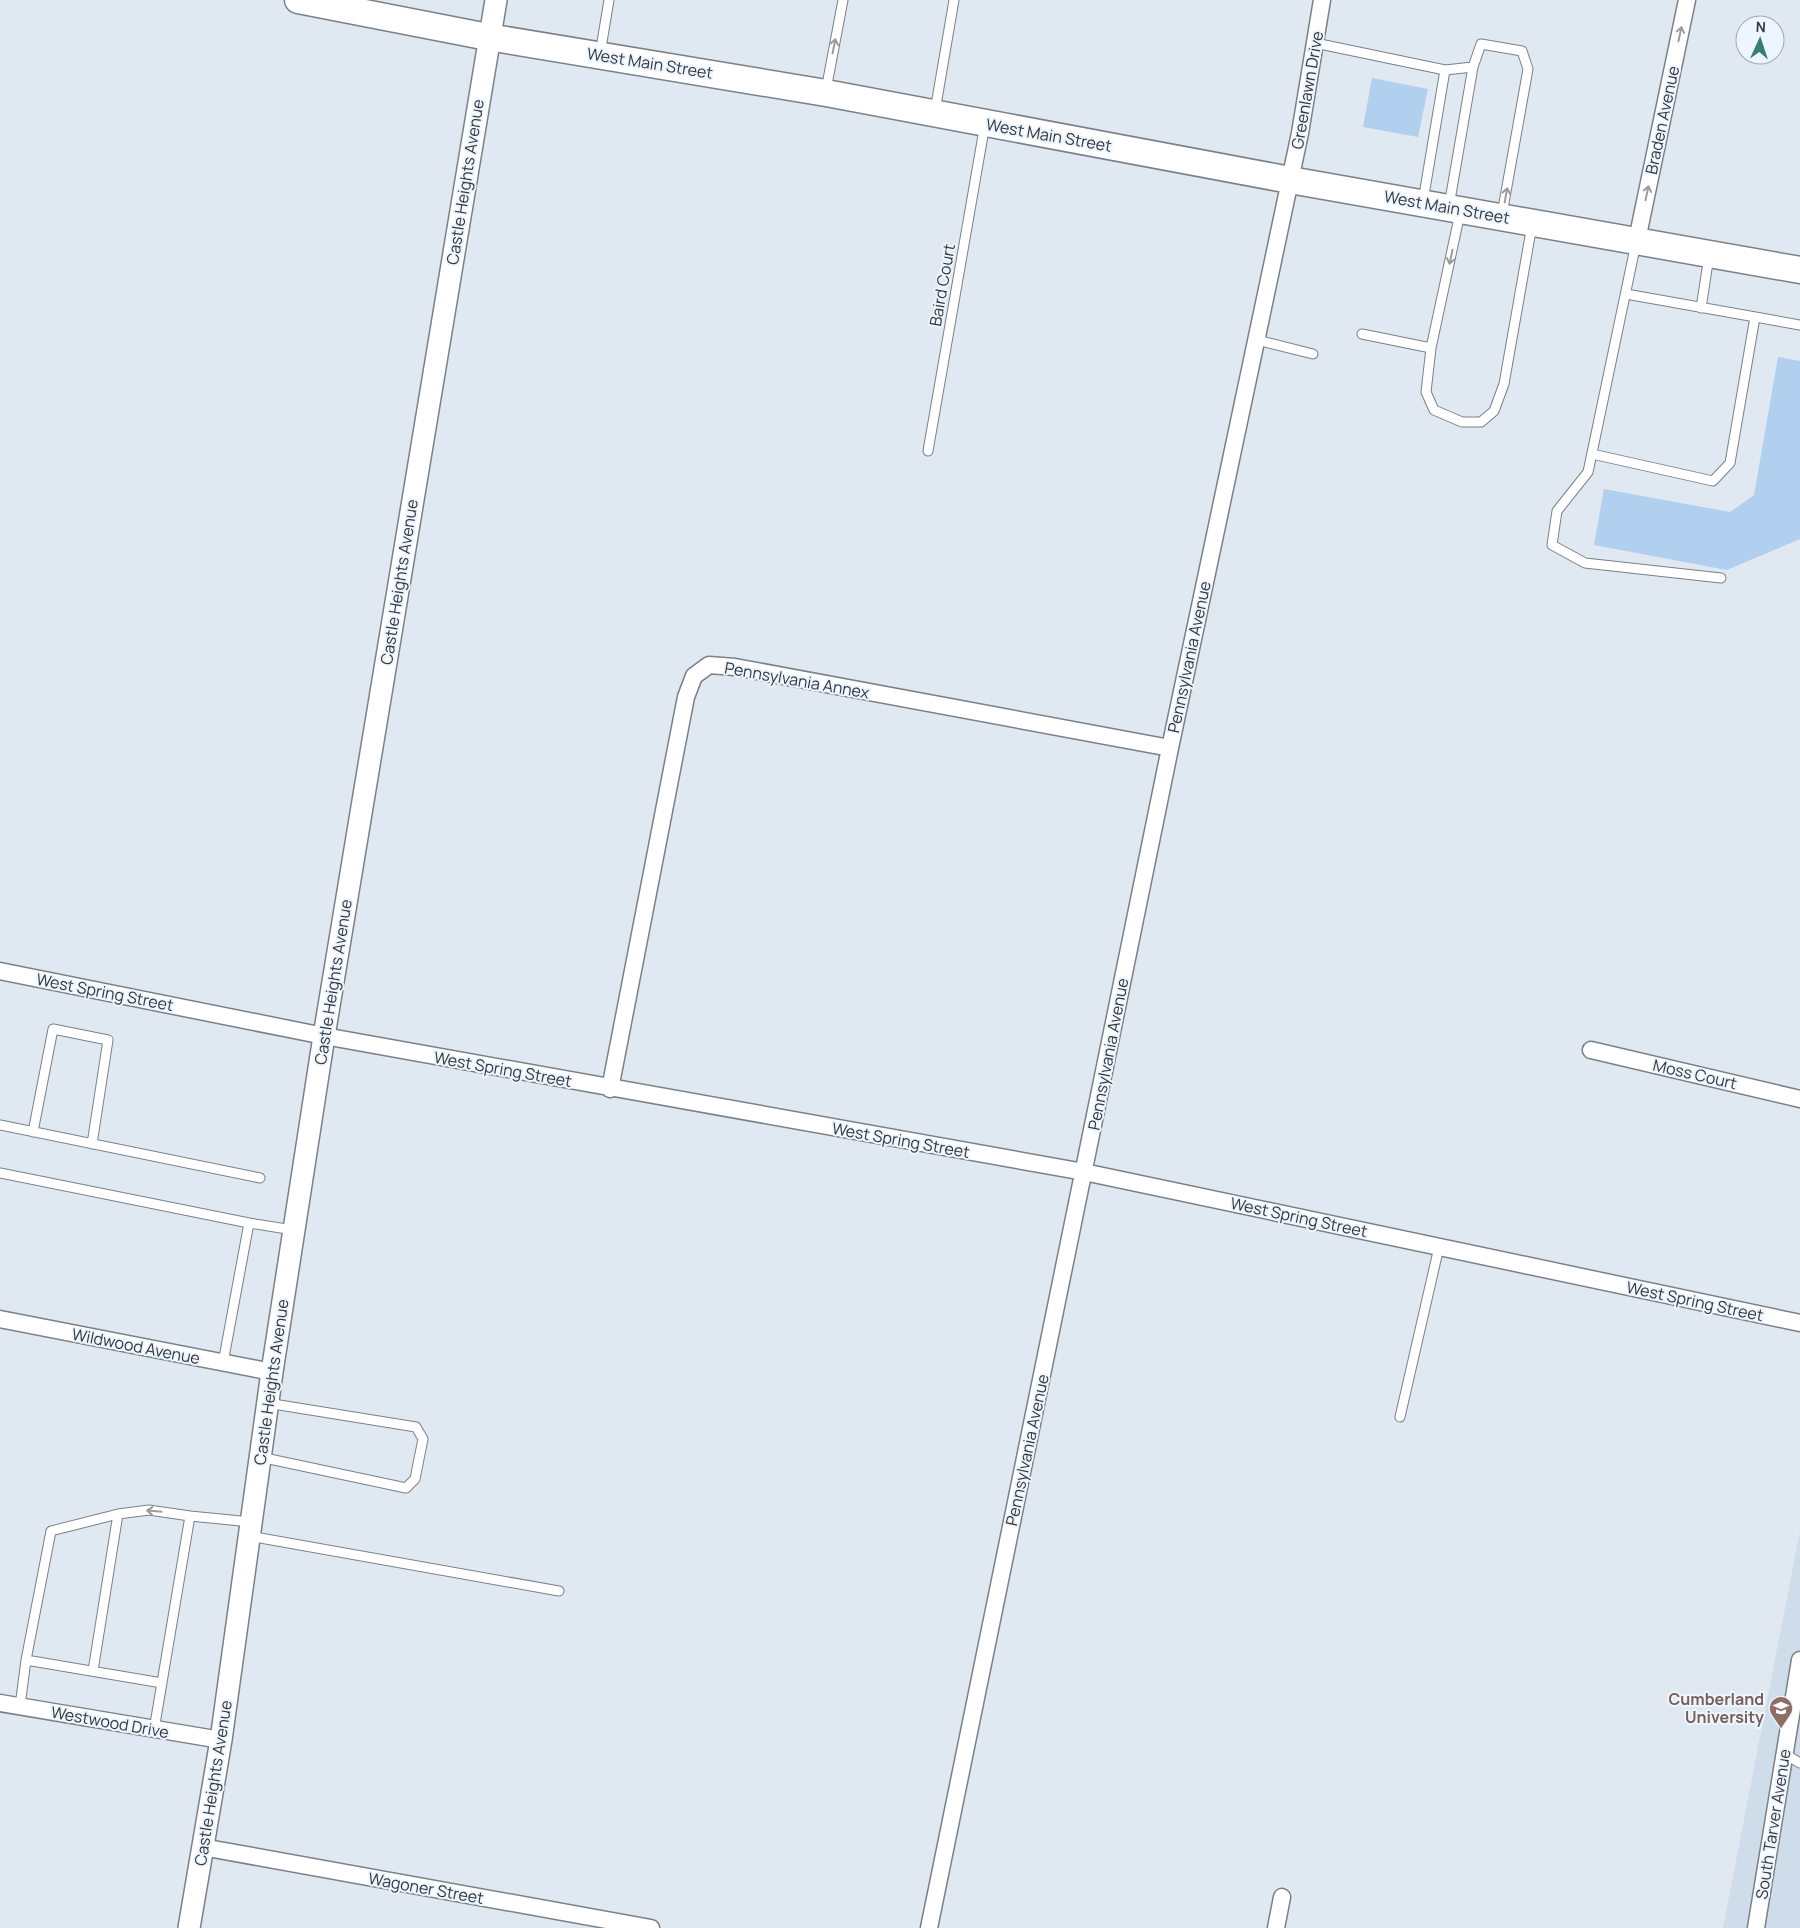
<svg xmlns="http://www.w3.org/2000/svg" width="1800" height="1928" font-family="Manrope,sans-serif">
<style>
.built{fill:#cfdcea}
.building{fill:#b1cfee}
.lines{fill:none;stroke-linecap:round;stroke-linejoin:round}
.service-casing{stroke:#798188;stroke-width:11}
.minor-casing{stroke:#798188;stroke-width:19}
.tertiary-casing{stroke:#798188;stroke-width:24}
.primary-casing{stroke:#798188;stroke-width:29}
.service{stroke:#fff;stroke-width:9}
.minor{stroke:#fff;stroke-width:16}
.tertiary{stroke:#fff;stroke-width:21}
.primary{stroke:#fff;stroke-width:26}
.oneway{stroke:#9a9b9c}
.labels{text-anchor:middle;stroke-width:4;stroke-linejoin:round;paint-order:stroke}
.street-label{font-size:16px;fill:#34373a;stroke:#edf5fe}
.education-label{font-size:16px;font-weight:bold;fill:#785e54;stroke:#edf5fe;text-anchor:end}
</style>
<rect width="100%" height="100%" fill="#e0e8f1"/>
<path class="built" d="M1800 1531V1928H1723Z"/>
<path class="building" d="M1372 78 1428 89 1418 137 1363 127Z
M1778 357 1800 361V539L1727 570 1594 545 1604 489 1730 512 1754 495Z"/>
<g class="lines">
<g class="service-casing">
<path id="service" d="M1315 43 1445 70 1423 201
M600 54 609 0
M1445 70 1473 67
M826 90 843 0
M935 111 954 0
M1449 206 1473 67 1481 44 1522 51 1528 69 1502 214
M1460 213 1431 348 1426 392 1434 410 1462 422H1481L1494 411 1504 384 1532 225
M1636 243 1588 472 1557 511 1552 545 1585 563 1721 578
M1626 294 1800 325
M1701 308 1709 256
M1362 334 1431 348
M1257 340 1313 354
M928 451 985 124
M1592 454 1713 481 1730 463 1755 317
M0 1125 260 1178
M33 1132 53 1029 108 1040 92 1144
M0 1173 249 1223 223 1363
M249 1223 293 1230
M1400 1417 1439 1247
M260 1457 406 1488 415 1479 423 1439 416 1427 267 1403
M249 1536 559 1591
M26 1660 51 1531 118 1514 149 1510 190 1516
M93 1671 118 1514
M20 1706 26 1660 162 1683
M154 1730 190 1516 251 1522
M1783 1753 1800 1763"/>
</g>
<g class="minor-casing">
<path id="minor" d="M1637 240 1687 0
M0 971 324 1036 1084 1172 1800 1323
M1591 1050 1800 1099
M610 1089 686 697 694 676 709 665 735 667 1170 748
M0 1319 272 1372
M0 1703 221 1740
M202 1847 651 1928
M929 1928 1170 748 1300 133 1322 0
M1276 1928 1282 1897
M1756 1928 1800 1660"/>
</g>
<g class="tertiary-casing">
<path id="tertiary" d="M189 1928 221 1740 272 1372 324 1036 496 0"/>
</g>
<g class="primary-casing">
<path id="primary" d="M298 0 488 37 826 93 1290 180 1800 270"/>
</g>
<use href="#service" class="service"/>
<use href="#minor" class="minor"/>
<use href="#tertiary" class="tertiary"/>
<use href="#primary" class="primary"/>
</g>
<defs><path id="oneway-shaft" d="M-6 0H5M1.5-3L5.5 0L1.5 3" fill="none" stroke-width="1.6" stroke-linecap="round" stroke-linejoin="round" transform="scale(1.25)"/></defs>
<g class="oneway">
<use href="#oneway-shaft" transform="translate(1680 34) rotate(-78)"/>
<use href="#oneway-shaft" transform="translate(834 46) rotate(-79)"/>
<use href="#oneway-shaft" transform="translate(1647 193) rotate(-78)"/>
<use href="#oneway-shaft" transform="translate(1506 195) rotate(-80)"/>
<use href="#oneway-shaft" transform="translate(1451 257) rotate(102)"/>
<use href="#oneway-shaft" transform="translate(154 1511) rotate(-175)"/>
</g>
<defs>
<g id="university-pin" transform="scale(1.25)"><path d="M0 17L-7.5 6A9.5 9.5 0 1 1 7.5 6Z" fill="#8d6e63" stroke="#edf5fe"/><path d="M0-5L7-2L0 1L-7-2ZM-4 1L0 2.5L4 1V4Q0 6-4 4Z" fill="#fff"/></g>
</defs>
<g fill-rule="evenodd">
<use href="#university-pin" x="1781" y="1708"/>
</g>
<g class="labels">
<g class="street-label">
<text transform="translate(650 63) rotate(9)" y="6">West Main Street</text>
<text transform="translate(1307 90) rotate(-80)" y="6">Greenlawn Drive</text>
<text transform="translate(1662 120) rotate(-78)" y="6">Braden Avenue</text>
<text transform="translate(1049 135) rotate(10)" y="6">West Main Street</text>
<text transform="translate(465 182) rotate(-81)" y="6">Castle Heights Avenue</text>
<text transform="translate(1447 207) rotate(10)" y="6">West Main Street</text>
<text transform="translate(942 285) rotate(-80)" y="6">Baird Court</text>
<text transform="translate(399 582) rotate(-81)" y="6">Castle Heights Avenue</text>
<text transform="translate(1189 657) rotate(-78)" y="6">Pennsylvania Avenue</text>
<text transform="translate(797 680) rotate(10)" y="6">Pennsylvania Annex</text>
<text transform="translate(333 982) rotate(-81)" y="6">Castle Heights Avenue</text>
<text transform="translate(105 992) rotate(11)" y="6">West Spring Street</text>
<text transform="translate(1108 1054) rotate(-79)" y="6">Pennsylvania Avenue</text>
<text transform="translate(503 1069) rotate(10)" y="6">West Spring Street</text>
<text transform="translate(1695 1074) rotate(13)" y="6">Moss Court</text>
<text transform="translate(901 1140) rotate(10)" y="6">West Spring Street</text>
<text transform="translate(1299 1217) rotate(12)" y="6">West Spring Street</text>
<text transform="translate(1695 1301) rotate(12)" y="6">West Spring Street</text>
<text transform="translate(136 1346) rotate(11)" y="6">Wildwood Avenue</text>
<text transform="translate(271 1382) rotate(-82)" y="6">Castle Heights Avenue</text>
<text transform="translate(1027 1450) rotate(-78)" y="6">Pennsylvania Avenue</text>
<text transform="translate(110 1722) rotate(10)" y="6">Westwood Drive</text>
<text transform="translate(213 1783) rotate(-81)" y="6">Castle Heights Avenue</text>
<text transform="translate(1773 1824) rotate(-81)" y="6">South Tarver Avenue</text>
<text transform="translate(426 1888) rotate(10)" y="6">Wagoner Street</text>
</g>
<g class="education-label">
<text x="1764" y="1705">Cumberland<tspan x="1764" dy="18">University</tspan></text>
</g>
</g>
<g transform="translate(1760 40) rotate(3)"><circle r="24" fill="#edf5fe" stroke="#a3a9b0"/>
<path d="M0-4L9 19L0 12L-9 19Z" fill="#387d71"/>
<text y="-8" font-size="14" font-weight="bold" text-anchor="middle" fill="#34373a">N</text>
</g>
</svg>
